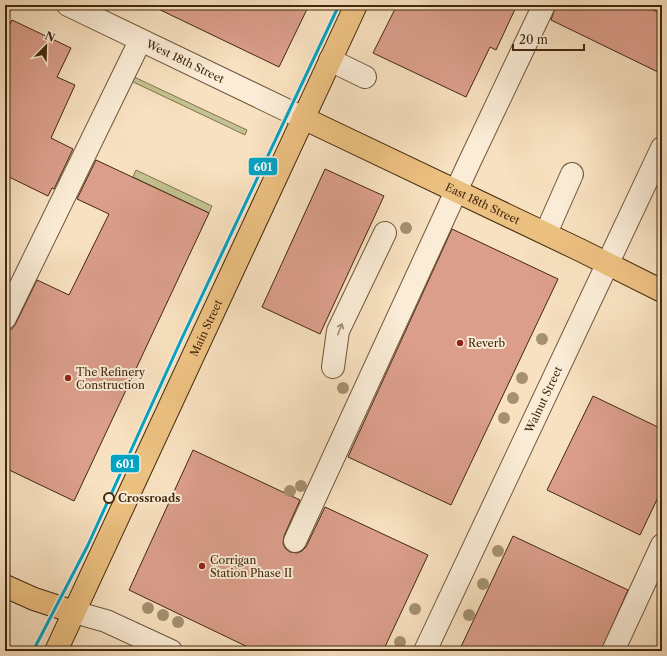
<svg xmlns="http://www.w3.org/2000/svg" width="667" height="656" font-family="'Libre Caslon Text',serif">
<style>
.green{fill:#c2c18f;stroke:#82744e}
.building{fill:#db9e8b;stroke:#41280e}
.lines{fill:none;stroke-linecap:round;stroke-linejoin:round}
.minor-casing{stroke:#6f563a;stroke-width:24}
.major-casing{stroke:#41280e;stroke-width:24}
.minor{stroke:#faecd6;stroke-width:22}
.major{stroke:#ecc080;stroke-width:22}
.tram-1-casing{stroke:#faecd6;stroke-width:6}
.tram-1{stroke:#03a3c4;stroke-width:3}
.tree{fill:#a59070}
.oneway{stroke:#9e8a72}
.poi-dot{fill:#8f2418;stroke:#faecd6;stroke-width:1.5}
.stop-dot{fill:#faecd6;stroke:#41280e;stroke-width:2}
.labels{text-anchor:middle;stroke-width:4;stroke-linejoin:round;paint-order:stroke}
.street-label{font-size:11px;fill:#41280e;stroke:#faecd6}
.poi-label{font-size:11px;fill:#41280e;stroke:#faecd6;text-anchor:start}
.stop-label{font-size:11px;font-weight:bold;fill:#41280e;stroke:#faecd6;text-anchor:start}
.line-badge{stroke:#faecd6;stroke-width:1.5}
.badge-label{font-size:11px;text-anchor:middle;font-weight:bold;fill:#fff}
</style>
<rect width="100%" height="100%" fill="#f8e1c0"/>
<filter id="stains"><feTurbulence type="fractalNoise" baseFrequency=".005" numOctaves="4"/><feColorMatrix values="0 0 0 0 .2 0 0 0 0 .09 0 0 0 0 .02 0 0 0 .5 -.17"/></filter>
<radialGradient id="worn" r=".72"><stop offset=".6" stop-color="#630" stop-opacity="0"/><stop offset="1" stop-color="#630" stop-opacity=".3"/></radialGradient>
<path class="green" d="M132 76 247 130 245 135 129 80Z
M136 170 212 206 209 213 133 177Z"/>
<path class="building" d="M150 5H309L279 67Z
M397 5H517L496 50 490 47 466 97 373 53Z
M556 5H643L662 14V74L551 20Z
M12 20 71 48 57 77 75 85 51 138 73 149 54 189 52 188 48 196 5 175V35Z
M96 160 209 213 74 501 5 468V330L12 329 16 323 37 280 69 295 109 214 77 199Z
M325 169 384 196 320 334 262 307Z
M452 229 558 279 451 505 348 457Z
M593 396 662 429V489L640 535 547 490Z
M193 450 300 500 284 536 283 543 285 548 290 552 297 553 302 551 306 547 325 507 428 555 383 651H256L129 590Z
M513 536 628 590 601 651H459Z"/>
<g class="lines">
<g class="minor-casing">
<g id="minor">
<path id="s1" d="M68 5 303 118"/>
<path d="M330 60 365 77"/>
<path d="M546 233 572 174"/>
<path d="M5 318 140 41"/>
<path d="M333 367 338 331 385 233"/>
<path d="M295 541 469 163 544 5"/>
<path d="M74 612 106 621 171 651"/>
<path id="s2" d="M425 651 662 148"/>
<path d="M613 651 662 545"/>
</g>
</g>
<g class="major-casing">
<g id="major">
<path id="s3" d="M303 118 580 250 662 291"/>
<path d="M5 586 34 599 74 612"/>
<path id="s4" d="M56 651 356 5"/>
</g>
</g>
<use href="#minor" class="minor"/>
<use href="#major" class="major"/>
<g class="tram-1-casing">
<path id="tram-1" d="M33 651 88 545 182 338 339 5"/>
</g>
<use href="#tram-1" class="tram-1"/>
</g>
<g class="tree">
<circle cx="406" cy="228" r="6"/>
<circle cx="542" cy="339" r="6"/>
<circle cx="522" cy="378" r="6"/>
<circle cx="343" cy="388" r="6"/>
<circle cx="513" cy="398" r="6"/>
<circle cx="504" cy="418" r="6"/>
<circle cx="301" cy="486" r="6"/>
<circle cx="290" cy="491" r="6"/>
<circle cx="498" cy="551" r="6"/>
<circle cx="483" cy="584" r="6"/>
<circle cx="148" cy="608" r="6"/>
<circle cx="415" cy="609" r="6"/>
<circle cx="163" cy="615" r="6"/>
<circle cx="469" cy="615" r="6"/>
<circle cx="178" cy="622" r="6"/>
<circle cx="400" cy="642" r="6"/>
</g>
<defs><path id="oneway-shaft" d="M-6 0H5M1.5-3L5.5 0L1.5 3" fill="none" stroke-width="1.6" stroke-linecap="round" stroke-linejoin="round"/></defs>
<use class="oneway" href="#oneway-shaft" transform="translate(340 329) rotate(-69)"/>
<g class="poi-dot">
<circle cx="460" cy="343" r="4"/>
<circle cx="68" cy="378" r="4"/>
<circle cx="202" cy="566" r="4"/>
</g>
<circle class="stop-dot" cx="109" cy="498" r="5"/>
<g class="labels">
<g class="street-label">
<text dy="4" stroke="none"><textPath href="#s1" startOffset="130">West 18th Street</textPath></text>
<text dy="4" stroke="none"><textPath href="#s3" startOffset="199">East 18th Street</textPath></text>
<text dy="4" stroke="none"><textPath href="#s4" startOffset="356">Main Street</textPath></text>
<text dy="4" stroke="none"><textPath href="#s2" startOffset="278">Walnut Street</textPath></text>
</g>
<g class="poi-label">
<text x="468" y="347">Reverb</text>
<text x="76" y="376">The Refinery<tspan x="76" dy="13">Construction</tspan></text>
<text x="210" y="564">Corrigan<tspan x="210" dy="13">Station Phase II</tspan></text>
</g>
<g class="stop-label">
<text x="118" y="502">Crossroads</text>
</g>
</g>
<g class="line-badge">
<rect x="248" y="157" width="30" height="19" rx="4" fill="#03a3c4"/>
<rect x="110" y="454" width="30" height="19" rx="4" fill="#03a3c4"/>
</g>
<g class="badge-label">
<text x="263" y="171">601</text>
<text x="125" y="468">601</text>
</g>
<rect width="667" height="656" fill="none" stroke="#f8e1c0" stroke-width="20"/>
<rect x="6" y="6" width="655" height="644" fill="none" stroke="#41280e" stroke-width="2"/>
<rect x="10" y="10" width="647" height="636" fill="none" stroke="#41280e"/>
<g transform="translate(46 46) rotate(23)" stroke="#faecd6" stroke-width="3" paint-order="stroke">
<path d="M0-3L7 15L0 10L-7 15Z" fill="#41280e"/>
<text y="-6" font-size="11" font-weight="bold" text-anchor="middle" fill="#41280e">N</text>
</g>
<path d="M513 44v6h71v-6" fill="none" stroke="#41280e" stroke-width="2"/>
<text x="519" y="44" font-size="12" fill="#41280e" stroke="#faecd6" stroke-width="3" paint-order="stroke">20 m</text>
<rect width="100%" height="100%" filter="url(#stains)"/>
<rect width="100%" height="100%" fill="url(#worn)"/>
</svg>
